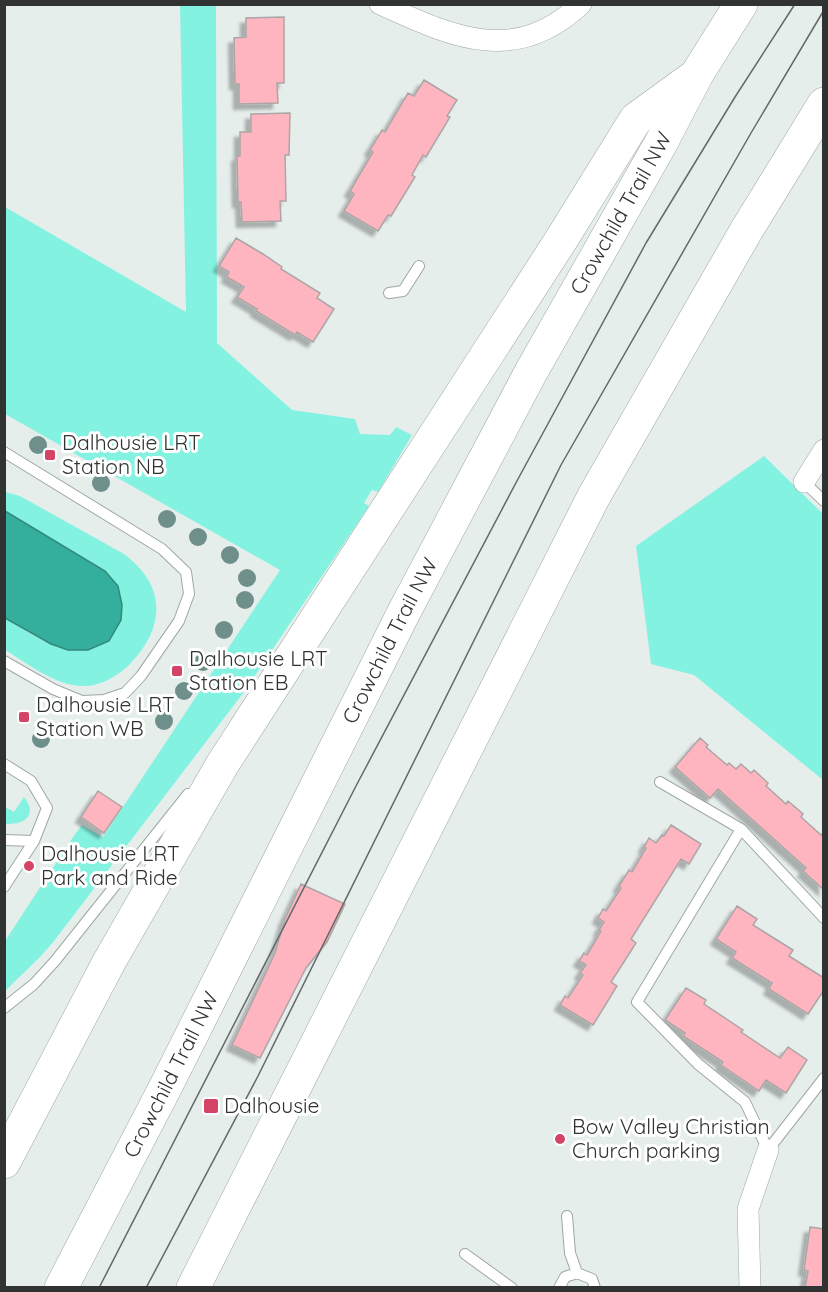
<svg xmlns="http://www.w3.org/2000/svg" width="828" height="1292" font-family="Quicksand,sans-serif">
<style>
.green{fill:#84f2e0}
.water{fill:#34ae9d;stroke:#33897d;stroke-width:1.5}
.building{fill:#feb5bf;stroke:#aca5a5;stroke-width:1.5;filter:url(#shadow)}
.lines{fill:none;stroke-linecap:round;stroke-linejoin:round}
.service-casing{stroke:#9fa7a5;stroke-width:12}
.minor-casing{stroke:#9fa7a5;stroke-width:22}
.motorway-casing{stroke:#9fa7a5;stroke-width:34}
.service{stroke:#fff;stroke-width:10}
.minor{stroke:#fff;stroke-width:21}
.motorway{stroke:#fff;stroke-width:33}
.tram{stroke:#646968;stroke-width:1.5}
.tree{fill:#6f8f8b}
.poi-dot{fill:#d44467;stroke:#fff;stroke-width:2}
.labels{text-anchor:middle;stroke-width:6;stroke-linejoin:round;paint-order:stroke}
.street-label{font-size:21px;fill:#303332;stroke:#fff}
.poi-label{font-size:21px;fill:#303332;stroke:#fff;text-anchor:start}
</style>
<defs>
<filter id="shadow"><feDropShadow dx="-5.5" dy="5.5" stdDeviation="1.5" flood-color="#0004"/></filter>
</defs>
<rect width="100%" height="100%" fill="#e6eeec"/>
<path class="green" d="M180 5H216L217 343 292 410 355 419 360 434 390 435 396 427 412 435 378 492 372 490 364 503 369 506 244 692 54 941 40 957 5 991V941L73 837 82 825 103 837 280 570 5 414V207L186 312Z
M764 456 823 514V780L694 675 651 664 636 546Z
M5 492 20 496 124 554C166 585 166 626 131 663 119 675 100 687 83 686 55 686 27 663 5 650V618C29 632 57 654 87 650 94 649 102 644 109 641L5 511Z
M24 797C39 816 23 825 5 824V807L14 812Z"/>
<path class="water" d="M5 511 105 571 118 586 122 605 121 620 109 641 88 650H68L51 644 5 618Z"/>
<path class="building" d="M284 17V83H277L278 103 239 104V84H235L234 38 246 37V18Z
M424 80 457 100 447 116 450 117 426 157 423 155 412 175 415 177 391 216 388 215 378 231 344 211 354 194 350 191 373 152 370 150 382 130 385 132 408 93 414 96Z
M290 113 289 155H285L286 201H280L281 221 242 222 241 202H238L237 156H240V132H251V114Z
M236 238 263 254 282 267 281 269 320 293 317 298 334 309 313 342 297 332 295 335 256 311 257 309 237 297 244 287 227 277 229 272 219 266Z
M700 738 708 745 706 747 727 765 729 763 736 769 741 764 751 773 754 770 768 783 766 786 786 804 788 801 803 814 801 817 821 835 824 832V890L803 871 806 868 718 789 710 798 675 767Z
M98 791 122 807 104 833 81 817Z
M671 825 701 844 689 864 681 859 631 939 636 943 611 982 617 986 593 1025 560 1005 565 996 568 998 583 975 580 973 586 965 579 961 584 953 587 955 601 931 599 930 604 922 598 918 603 909 606 911 621 888 619 886 629 870 632 872 646 848 644 847 649 838 656 843 662 835 664 836Z
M301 884 345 904 327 942 306 968 260 1058 232 1045 275 953 285 919Z
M737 906 757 919 753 925 793 950 789 956 824 978V990L808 1014 769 989 772 983 732 958 736 952 716 939Z
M686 988 706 1000 704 1004 743 1030 741 1032 780 1058 788 1047 807 1060 786 1093 766 1080 759 1091 721 1065 723 1062 683 1036 685 1033 665 1020Z
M810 1227 824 1229V1288H805L808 1271 804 1270Z"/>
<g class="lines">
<g class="service-casing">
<path id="service" d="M389 293 403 291 419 266
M4 452 162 549 186 572 189 594 179 621 141 676 125 693 104 700 82 701 53 689 4 661
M804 482 824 501
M4 764 31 781 47 808 34 841 4 840
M660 782 741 829 824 918
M741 829 637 1002 698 1064 745 1102 768 1150 824 1078
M4 887 34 841
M4 1008 34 984 55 961 188 794
M567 1216 570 1253 577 1273
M465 1254 512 1288
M559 1288 565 1277 577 1273 592 1279 595 1288"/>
</g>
<g class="minor-casing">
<path id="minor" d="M380 4C451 36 514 67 581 4
M804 482 824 450
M750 1288 748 1209 768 1150"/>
</g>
<g class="motorway-casing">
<g id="motorway">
<path d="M4 1162 109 962 222 765 561 240 636 119 691 79"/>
<path id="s1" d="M61 1288 166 1086 404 612 531 372 661 143 697 74 741 4"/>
<path d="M193 1288 594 496 746 231 824 104"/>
</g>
</g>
<use href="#service" class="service"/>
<use href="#minor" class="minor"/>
<use href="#motorway" class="motorway"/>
<path class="tram" d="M99 1288 356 786 518 479 646 243 735 97 795 4
M146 1288 258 1076 561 465 751 133 824 10"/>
</g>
<g class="tree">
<circle cx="38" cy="445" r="9"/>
<circle cx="101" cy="483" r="9"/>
<circle cx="167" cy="519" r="9"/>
<circle cx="198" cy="537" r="9"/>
<circle cx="230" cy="555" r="9"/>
<circle cx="247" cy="578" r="9"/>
<circle cx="245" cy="600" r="9"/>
<circle cx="224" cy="630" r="9"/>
<circle cx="203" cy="662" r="9"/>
<circle cx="184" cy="691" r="9"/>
<circle cx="164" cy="721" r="9"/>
<circle cx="41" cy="739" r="9"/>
</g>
<g class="poi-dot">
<rect x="44" y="449" width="12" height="12" rx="3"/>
<rect x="171" y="665" width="12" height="12" rx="3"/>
<rect x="18" y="711" width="12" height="12" rx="3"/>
<circle cx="29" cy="866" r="6"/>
<rect x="203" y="1098" width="16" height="16" rx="3"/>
<circle cx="560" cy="1139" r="6"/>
</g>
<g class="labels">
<g class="street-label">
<text dy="7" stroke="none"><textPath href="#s1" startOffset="1212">Crowchild Trail NW</textPath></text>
<text dy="7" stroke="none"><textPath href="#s1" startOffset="726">Crowchild Trail NW</textPath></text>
<text dy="7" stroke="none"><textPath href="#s1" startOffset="240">Crowchild Trail NW</textPath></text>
</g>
<g class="poi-label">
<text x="62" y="450">Dalhousie LRT<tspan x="62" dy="24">Station NB</tspan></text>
<text x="189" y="666">Dalhousie LRT<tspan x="189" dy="24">Station EB</tspan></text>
<text x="36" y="712">Dalhousie LRT<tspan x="36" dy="24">Station WB</tspan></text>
<text x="41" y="861">Dalhousie LRT<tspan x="41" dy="24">Park and Ride</tspan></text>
<text x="224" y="1113">Dalhousie</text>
<text x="572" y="1134">Bow Valley Christian<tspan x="572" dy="24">Church parking</tspan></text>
</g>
</g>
<rect width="828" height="1292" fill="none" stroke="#303332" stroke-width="12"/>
</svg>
